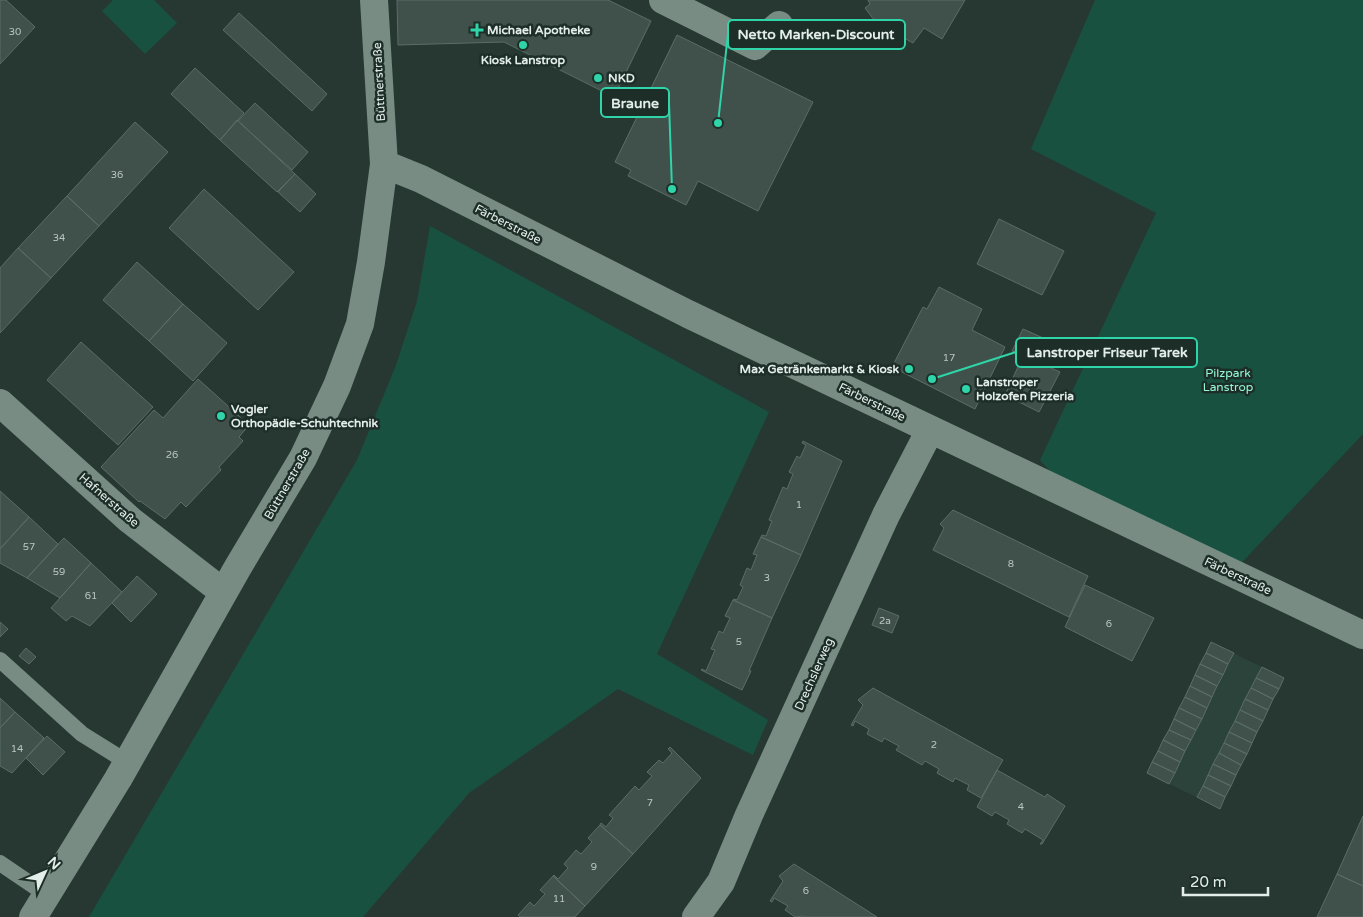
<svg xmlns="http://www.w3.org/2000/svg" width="1363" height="917" font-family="'Varela Round',sans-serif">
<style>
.built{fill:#2b433b}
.green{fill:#185140}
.building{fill:#3f514a;stroke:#5a6d66}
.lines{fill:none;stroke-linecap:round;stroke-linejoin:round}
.service{stroke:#788c84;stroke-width:16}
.minor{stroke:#788c84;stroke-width:28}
.poi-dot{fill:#30d4a9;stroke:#1d2e28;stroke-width:2}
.labels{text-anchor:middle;stroke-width:5;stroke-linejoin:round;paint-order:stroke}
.number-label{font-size:10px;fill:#bac6c1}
.poi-label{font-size:12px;font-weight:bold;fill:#e3ede9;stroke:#1d2e28;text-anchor:start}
.street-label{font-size:12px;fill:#e3ede9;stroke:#1d2e28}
.park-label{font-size:12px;fill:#95f8d7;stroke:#1d2e28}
.leader{fill:none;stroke:#30d4a9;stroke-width:2}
.callout-dot{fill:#30d4a9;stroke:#1d2e28;stroke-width:2}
.callout{fill:#1d2e28;stroke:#30d4a9;stroke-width:2}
.callout-label{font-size:14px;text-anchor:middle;font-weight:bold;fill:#e3ede9}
</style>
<rect width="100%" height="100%" fill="#273832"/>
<path class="built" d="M1211 642 1284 678 1220 809 1147 773Z"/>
<path class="green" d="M113 0H154L177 23 145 54 102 11Z
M1095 0H1363V434L1232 573 1074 498 1040 460 1156 213 1031 149Z
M430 226 769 412 657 654 768 720 753 755 618 689 469 793 363 917H89L357 460 396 365 417 301Z"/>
<path class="building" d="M0 0H6L35 27 0 64Z
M397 0H608L651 21 614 97 504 42 398 45Z
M868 0H965L942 39 924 28 913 43 899 35 893 39 878 25 865 8 870 4Z
M239 13 327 94 312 111 223 30Z
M677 35 813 102 758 211 698 181 686 205 628 176 631 170 615 162Z
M195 68 244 113 220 140 171 94Z
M255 103 308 152 292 170 238 121Z
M237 120 295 174 277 192 220 140Z
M135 122 168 152 99 226 67 196Z
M295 174 316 194 300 212 278 192Z
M204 189 294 272 258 310 169 228Z
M67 196 99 226 51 278 18 248Z
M999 219 1064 251 1042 295 977 264Z
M18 248 51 278 0 333V268Z
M137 262 183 304 149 341 103 300Z
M939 287 982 309 972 330 1005 347 975 409 892 367 923 307 927 309Z
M183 304 227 343 193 381 149 341Z
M1023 329 1061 346 1051 368 1060 372 1039 412 1005 395 1023 356 1012 351Z
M81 342 153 407 118 445 47 380Z
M198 379 249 425 239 437 243 441 219 467 221 470 186 507 181 502 165 519 140 501 139 502 101 467 154 410 163 418Z
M803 441 842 461 801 555 761 537 762 535 766 536 772 521 769 520 783 487 787 489 793 474 789 472 797 456 800 458 806 445 802 443Z
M0 491 29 517 0 549Z
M953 510 1088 576 1069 617 933 550 944 528 940 524Z
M29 517 58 544 27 578 0 563V549Z
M761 537 801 555 772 618 733 600 734 599 737 600 743 587 740 585 747 568 751 570 757 555 753 554Z
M64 538 91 563 60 598 27 578Z
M91 563 122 592 90 626 72 616 66 621 51 608Z
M137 576 157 594 131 622 112 603Z
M1085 585 1154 618 1132 661 1065 627Z
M733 600 772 618 749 671H751L742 690 701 670 702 669 706 671 715 650 711 649 719 631 723 633 730 618 725 616Z
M879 608 899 616 892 633 872 625Z
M0 622 8 629 0 637Z
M1211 642 1234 653 1228 664 1206 653Z
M26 648 36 657 29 664 19 656Z
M1206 653 1228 664 1223 675 1200 664Z
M1200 664 1223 675 1217 686 1195 675Z
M1262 667 1284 678 1279 689 1256 678Z
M1195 675 1217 686 1212 697 1190 686Z
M1256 678 1279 689 1273 699 1251 688Z
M1190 686 1212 697 1207 708 1185 697Z
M873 688 1003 760 981 798 967 790 969 785 955 778 953 782 937 773 939 769 925 761 922 765 896 750 899 746 884 738 882 742 867 734 869 729 855 721 853 726 851 725 863 705 858 700Z
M1251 688 1273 699 1268 710 1245 699Z
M1185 697 1207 708 1202 719 1179 708Z
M0 698 15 712 0 728Z
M1245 699 1268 710 1263 721 1240 710Z
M1179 708 1202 719 1196 730 1174 719Z
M1240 710 1263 721 1257 732 1235 721Z
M15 712 44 738 12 773 0 766V728Z
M1174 719 1196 730 1191 740 1169 730Z
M1235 721 1257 732 1252 743 1229 732Z
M1169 730 1191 740 1185 751 1163 740Z
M1229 732 1252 743 1247 754 1224 743Z
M47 736 65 752 43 775 26 758Z
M1163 740 1185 751 1180 762 1158 751Z
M1224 743 1247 754 1241 765 1219 753Z
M670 747 701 778 633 854 600 825 601 823 606 827 613 818 609 815 635 786 639 790 652 776 647 772 659 760 663 763 672 753 668 749Z
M1158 751 1180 762 1175 773 1152 762Z
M1219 753 1241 765 1236 775 1213 764Z
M1152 762 1175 773 1169 784 1147 773Z
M1213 764 1236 775 1231 786 1208 775Z
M997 770 1045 797 1047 794 1065 806 1042 844H1040L1043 840 1025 829 1022 833 1007 824 1009 820 995 812 992 816 977 807Z
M1208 775 1231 786 1225 797 1203 786Z
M1203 786 1225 797 1220 809 1197 797Z
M1363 816V886L1337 874Z
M600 825 633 854 585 906 553 876 554 875 558 879 568 868 564 864 576 850 581 854 592 842 588 838Z
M794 864 877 917H805L803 916 795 917 785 910 788 906 774 898 772 902 770 901 783 881 779 876Z
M1337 874 1363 886V917H1317Z
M553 876 585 906 575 917H520L518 915 530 902 534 906 545 894 540 890Z"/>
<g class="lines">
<path class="service" d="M0 660 82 734 127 762
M0 863 47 895"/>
<path class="minor" d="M663 0 755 46 779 25
M384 164 421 179 688 314 1363 635
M0 403 130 520 223 592
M33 917 118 779 238 567 303 458 337 386 360 324 371 262 384 164 374 0
M696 917 721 882 749 815 886 515 930 430"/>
</g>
<g class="poi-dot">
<path d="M474.5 22.5h5v5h5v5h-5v5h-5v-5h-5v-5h5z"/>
<circle cx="523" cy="45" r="5"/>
<circle cx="598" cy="78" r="5"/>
<circle cx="909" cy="369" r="5"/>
<circle cx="966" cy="389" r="5"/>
<circle cx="221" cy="416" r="5"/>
</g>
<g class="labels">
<g class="number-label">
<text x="15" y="35">30</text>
<text x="117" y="178">36</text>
<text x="59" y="241">34</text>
<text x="949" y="361">17</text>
<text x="172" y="458">26</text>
<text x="799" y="508">1</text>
<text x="29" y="550">57</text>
<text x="1011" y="567">8</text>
<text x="59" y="575">59</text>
<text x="767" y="581">3</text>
<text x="91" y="599">61</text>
<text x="885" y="624">2a</text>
<text x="1109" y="627">6</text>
<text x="739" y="645">5</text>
<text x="934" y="748">2</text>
<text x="17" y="752">14</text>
<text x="650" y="806">7</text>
<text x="1021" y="810">4</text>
<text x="594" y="870">9</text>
<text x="806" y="894">6</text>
<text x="559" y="902">11</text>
</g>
<g class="poi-label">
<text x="487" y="34">Michael Apotheke</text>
<text x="523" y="64" text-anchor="middle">Kiosk Lanstrop</text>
<text x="608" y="82">NKD</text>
<text x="899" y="373" text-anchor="end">Max Getränkemarkt &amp; Kiosk</text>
<text x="976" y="386">Lanstroper<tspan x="976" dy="14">Holzofen Pizzeria</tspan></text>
<text x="231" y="413">Vogler<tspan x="231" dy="14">Orthopädie-Schuhtechnik</tspan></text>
</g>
<g class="street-label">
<text transform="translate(379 82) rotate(-93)" y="4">Büttnerstraße</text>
<text transform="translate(508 224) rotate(27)" y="4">Färberstraße</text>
<text transform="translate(872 402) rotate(26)" y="4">Färberstraße</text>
<text transform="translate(287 484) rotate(-60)" y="4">Büttnerstraße</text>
<text transform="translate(109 500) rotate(41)" y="4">Hafnerstraße</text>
<text transform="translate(1238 576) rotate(25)" y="4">Färberstraße</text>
<text transform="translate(814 674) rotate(-66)" y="4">Drechslerweg</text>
</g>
<g class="park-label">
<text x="1228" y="377">Pilzpark<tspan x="1228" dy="14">Lanstrop</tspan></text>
</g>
</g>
<path class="leader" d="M718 123L728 34M672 189L669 103M932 379L1016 352"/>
<g class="callout-dot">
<circle cx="718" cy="123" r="5"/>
<circle cx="672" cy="189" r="5"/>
<circle cx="932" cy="379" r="5"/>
</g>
<g class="callout">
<rect x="728" y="20" width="177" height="29" rx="5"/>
<rect x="601" y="88" width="68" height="29" rx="5"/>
<rect x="1016" y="338" width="181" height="29" rx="5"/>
</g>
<g class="callout-label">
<text x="816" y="39">Netto Marken-Discount</text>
<text x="635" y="108">Braune</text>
<text x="1107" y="357">Lanstroper Friseur Tarek</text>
</g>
<g transform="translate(45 872) rotate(46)" stroke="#1d2e28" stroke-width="4" paint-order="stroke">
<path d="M0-4L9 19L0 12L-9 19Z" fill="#e3ede9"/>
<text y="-8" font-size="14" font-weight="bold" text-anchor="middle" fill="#e3ede9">N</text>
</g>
<path d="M1183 887v8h85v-8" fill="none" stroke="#e3ede9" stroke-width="2.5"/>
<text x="1190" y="887" font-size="15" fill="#e3ede9" stroke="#1d2e28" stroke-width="4" paint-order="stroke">20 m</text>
</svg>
